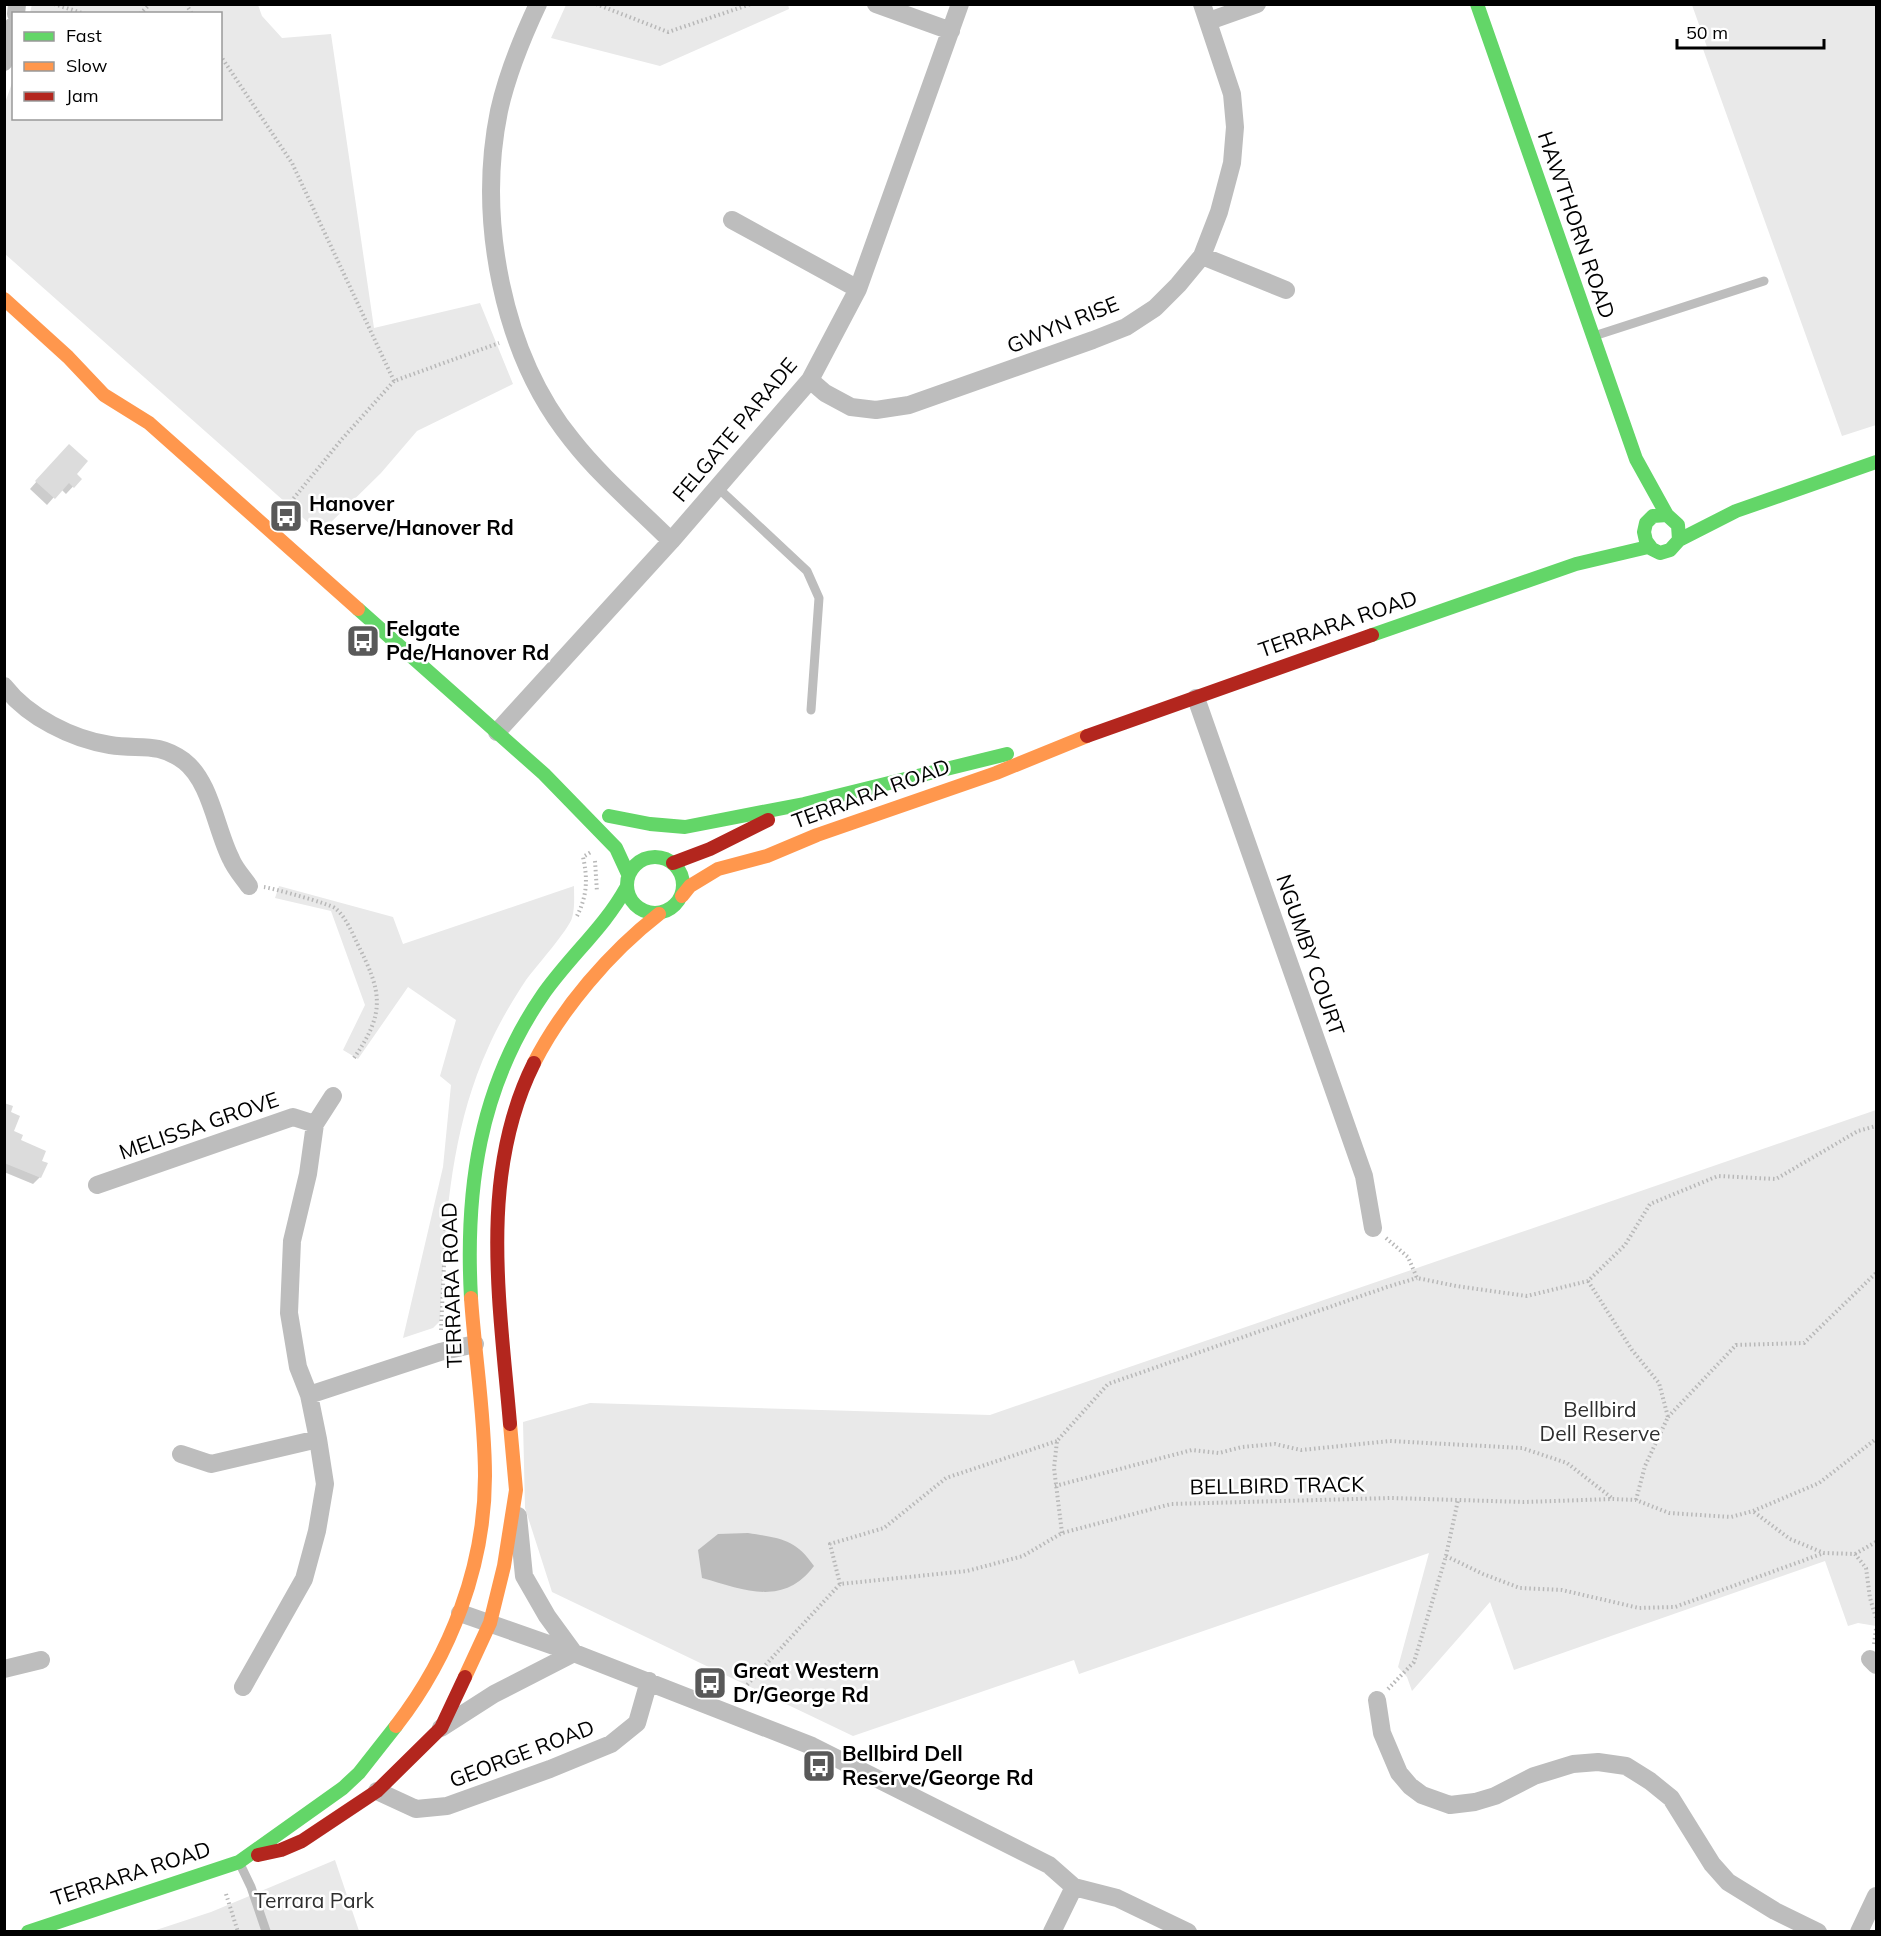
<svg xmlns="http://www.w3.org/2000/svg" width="1881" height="1936" font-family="Mulish,sans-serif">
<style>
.green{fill:#e9e9e9}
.water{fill:#bbb}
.shadow{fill:#0003}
.building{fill:#dcdcdc}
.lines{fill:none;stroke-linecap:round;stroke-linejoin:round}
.path{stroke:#b8b8b8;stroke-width:4;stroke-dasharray:1.5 3;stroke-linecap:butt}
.lane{stroke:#bdbdbd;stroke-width:9}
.street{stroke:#bdbdbd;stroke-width:18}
.fast{stroke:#63d668;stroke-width:14}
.slow{stroke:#ff974d;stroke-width:14}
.jam{stroke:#b3261e;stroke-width:14}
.labels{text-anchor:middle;stroke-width:5;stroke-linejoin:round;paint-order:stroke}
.street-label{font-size:21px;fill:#000;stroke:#fff}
.poi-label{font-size:21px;font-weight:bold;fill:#000;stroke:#fff;text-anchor:start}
.park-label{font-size:21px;fill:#2e2e2e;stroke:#fff}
</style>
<rect width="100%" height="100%" fill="#fff"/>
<path class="green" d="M32 4 258 5 262 16 282 38 331 34 374 328 480 303 513 384 417 431 381 473 320 533 5 254 4 106 13 80 14 118H220V14L30 13Z
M788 4 789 9 660 66 551 38 566 5Z
M1692 5H1876V425L1842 436 1703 49 1707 47Z
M279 886 393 917 403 944 574 886C574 896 575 908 572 918 569 929 535 968 526 980 512 1001 498 1025 488 1048 449 1134 445 1227 440 1321L433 1328 403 1338 443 1167 451 1085 440 1076 456 1020 408 987 358 1059 343 1050 365 1005 331 911 275 898Z
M1876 1110V1626L1858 1623 1848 1626 1825 1561 1514 1670 1490 1602 1412 1691 1407 1677 1398 1667 1429 1553 1079 1674 1074 1660 853 1736 552 1592 525 1508 523 1422 590 1403 990 1415Z
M335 1860 359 1931 150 1932 211 1912Z"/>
<path class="water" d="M748 1533C779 1538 795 1538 814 1566 783 1607 745 1590 702 1578L698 1550 718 1534Z"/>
<path class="shadow" d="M62 453 75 474 80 479 66 494 61 489 47 505 30 489Z
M4 1104 9 1113 12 1132 19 1141 40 1162V1177L33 1184 4 1172Z"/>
<path class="building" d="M69 444 88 461 77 474 82 479 74 488 69 483 55 499 35 481Z
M4 1103 13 1106 11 1112 20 1116 14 1131 23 1135 21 1140 46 1151 42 1161 48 1163 41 1178 4 1163Z"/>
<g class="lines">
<path class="path" d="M54 4 85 14
M186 4 192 14
M596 4 668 32 751 4
M140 14 150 4
M220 55 292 163 394 381
M285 509 342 439 394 381 499 343
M595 861 597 892
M264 887C272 888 330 904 335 908 345 916 352 932 357 943 382 992 386 1012 354 1058
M577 916C587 896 588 879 583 857L591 852
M1386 1238 1408 1257 1417 1278 1456 1286 1527 1296 1588 1281 1625 1245 1650 1204 1718 1176 1776 1179 1858 1131 1876 1126
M1588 1281 1632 1350 1659 1383 1668 1417 1645 1466 1636 1500
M441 1330 446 1222
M1668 1417 1736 1345 1804 1343 1876 1273
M1055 1486 1192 1450 1219 1453 1242 1447 1275 1444 1301 1450 1390 1441 1522 1448 1567 1463 1612 1498
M1754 1512 1790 1539 1824 1553 1855 1554 1866 1568 1870 1598 1876 1618
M1062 1533 1054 1468 1057 1441 1108 1384 1387 1287 1417 1278
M1855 1554 1876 1542
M1446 1556 1483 1574 1520 1588 1562 1590 1639 1608 1675 1607 1824 1553
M840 1584 830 1544 884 1528 946 1478 1057 1441
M1874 1644 1876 1629
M1388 1689 1414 1662 1446 1556 1458 1500
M735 1698 840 1584 967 1571 1023 1556 1062 1533 1171 1504 1392 1498 1524 1502 1613 1499 1636 1500 1669 1513 1731 1517 1753 1511 1819 1483 1876 1439
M226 1894 238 1932"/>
<path class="lane" d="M1594 336 1764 281
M717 487 807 571 819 598 811 710
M240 1864 251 1887 266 1931"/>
<path class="street" d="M538 4C522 38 507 75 499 111 477 219 502 354 572 440 601 477 638 508 671 541
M876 4 951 31
M16 14 17 4
M1209 21 1257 4
M4 62 14 25
M732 220 858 289
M1202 256 1286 290
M810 380 825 393 851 407 876 410 909 405 1093 340 1126 327 1155 308 1178 285 1202 256 1219 212 1232 163 1235 127 1232 94 1202 4
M4 686C28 717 72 739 110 745 139 750 157 741 184 761 211 782 216 830 231 859 235 869 243 877 249 886
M1196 698 1364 1176 1373 1228
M497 732 671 541 810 380 858 289 960 4
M97 1185 293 1117 315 1124
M309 1395 440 1352 475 1344
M181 1454 211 1464 318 1439
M518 1516 524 1576 547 1616 574 1653
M460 1613 574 1653 812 1746 1049 1865 1074 1887 1117 1898 1188 1932
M1870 1659 1876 1665
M4 1669 41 1660
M243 1687 304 1579 317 1531 325 1484 318 1439 309 1395 298 1367 289 1313 292 1241 308 1174 315 1124 333 1096
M1377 1700 1382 1733 1399 1773 1410 1786 1422 1795 1450 1805 1475 1802 1495 1796 1534 1776 1573 1764 1598 1762 1626 1766 1650 1781 1671 1798 1712 1864 1728 1882 1775 1911 1818 1932
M441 1728 494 1694 574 1653
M377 1791 416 1809 447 1806 550 1769 611 1744 637 1723 649 1681
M1052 1932 1074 1887
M1859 1932 1876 1896"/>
<path class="fast" d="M1477 4 1636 459 1667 515
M1679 540 1678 525 1667 515 1653 516 1646 523 1644 532 1646 541 1652 549 1660 553 1670 550 1679 540 1736 511 1876 462
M358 609 544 774 616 848 628 874
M1372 635 1576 564 1648 547
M609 816 650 824 685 827 804 804 1007 754
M627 885a28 28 0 1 1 56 0a28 28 0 1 1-56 0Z
M471 1298C465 1190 479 1088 542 996 568 958 604 928 626 888
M28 1932 239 1862 343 1788 359 1773 396 1726"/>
<path class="slow" d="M4 299 68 357 104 395 149 423 358 609
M682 896 690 886 718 869 767 856 817 835 996 773 1087 736
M534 1063C562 1008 610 952 659 914
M465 1677 490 1623 504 1566 516 1490 510 1424
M396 1726C451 1655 485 1565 485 1476 485 1416 475 1357 471 1298"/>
<path class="jam" d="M1087 736 1372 635
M673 863 710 849 768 820
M510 1424C500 1304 478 1175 534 1063
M258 1855 281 1850 302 1841 377 1791 441 1728 465 1677"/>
</g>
<defs>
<g id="bus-square" transform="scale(1.725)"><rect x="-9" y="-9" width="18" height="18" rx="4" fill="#595959" stroke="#fff"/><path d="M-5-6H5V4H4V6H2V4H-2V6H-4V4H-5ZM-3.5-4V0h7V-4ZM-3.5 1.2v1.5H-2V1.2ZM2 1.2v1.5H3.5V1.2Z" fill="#fff"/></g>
</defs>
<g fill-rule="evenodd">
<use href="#bus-square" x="286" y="516"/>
<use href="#bus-square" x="363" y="641"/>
<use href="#bus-square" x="710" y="1683"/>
<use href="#bus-square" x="819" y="1766"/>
</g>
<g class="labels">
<g class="street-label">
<text transform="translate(1576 225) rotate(71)" y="7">HAWTHORN ROAD</text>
<text transform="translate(1063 325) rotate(-22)" y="7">GWYN RISE</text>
<text transform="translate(735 430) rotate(-50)" y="7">FELGATE PARADE</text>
<text transform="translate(1338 624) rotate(-19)" y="7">TERRARA ROAD</text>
<text transform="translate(871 794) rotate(-20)" y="7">TERRARA ROAD</text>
<text transform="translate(1310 955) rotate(71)" y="7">NGUMBY COURT</text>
<text transform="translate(199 1126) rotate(-19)" y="7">MELISSA GROVE</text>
<text transform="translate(452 1285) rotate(-92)" y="7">TERRARA ROAD</text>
<text transform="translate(1277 1486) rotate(-1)" y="7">BELLBIRD TRACK</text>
<text transform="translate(522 1754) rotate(-21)" y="7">GEORGE ROAD</text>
<text transform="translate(131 1874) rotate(-18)" y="7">TERRARA ROAD</text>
</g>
<g class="poi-label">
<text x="309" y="511">Hanover<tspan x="309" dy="24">Reserve/Hanover Rd</tspan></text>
<text x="386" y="636">Felgate<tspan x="386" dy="24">Pde/Hanover Rd</tspan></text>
<text x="733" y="1678">Great Western<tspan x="733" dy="24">Dr/George Rd</tspan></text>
<text x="842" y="1761">Bellbird Dell<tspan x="842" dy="24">Reserve/George Rd</tspan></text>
</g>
<g class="park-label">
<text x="1600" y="1417">Bellbird<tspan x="1600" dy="24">Dell Reserve</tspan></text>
<text x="314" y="1908">Terrara Park</text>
</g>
</g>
<rect width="1881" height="1936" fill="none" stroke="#000000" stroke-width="12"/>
<rect x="12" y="12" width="210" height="108" fill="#ffffff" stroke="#999999" stroke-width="1.5"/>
<rect x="24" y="32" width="30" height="9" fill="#63d668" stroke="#999999" stroke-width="1.5"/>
<text x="66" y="42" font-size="18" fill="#000000">Fast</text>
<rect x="24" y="62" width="30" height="9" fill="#ff974d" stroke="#999999" stroke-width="1.5"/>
<text x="66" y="72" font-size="18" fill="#000000">Slow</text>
<rect x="24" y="92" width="30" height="9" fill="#b3261e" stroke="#999999" stroke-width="1.5"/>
<text x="66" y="102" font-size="18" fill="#000000">Jam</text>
<path d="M1677 39v9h147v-9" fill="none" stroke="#000000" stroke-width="3"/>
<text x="1686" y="39" font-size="18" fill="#000000" stroke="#ffffff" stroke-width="4.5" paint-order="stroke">50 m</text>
</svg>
